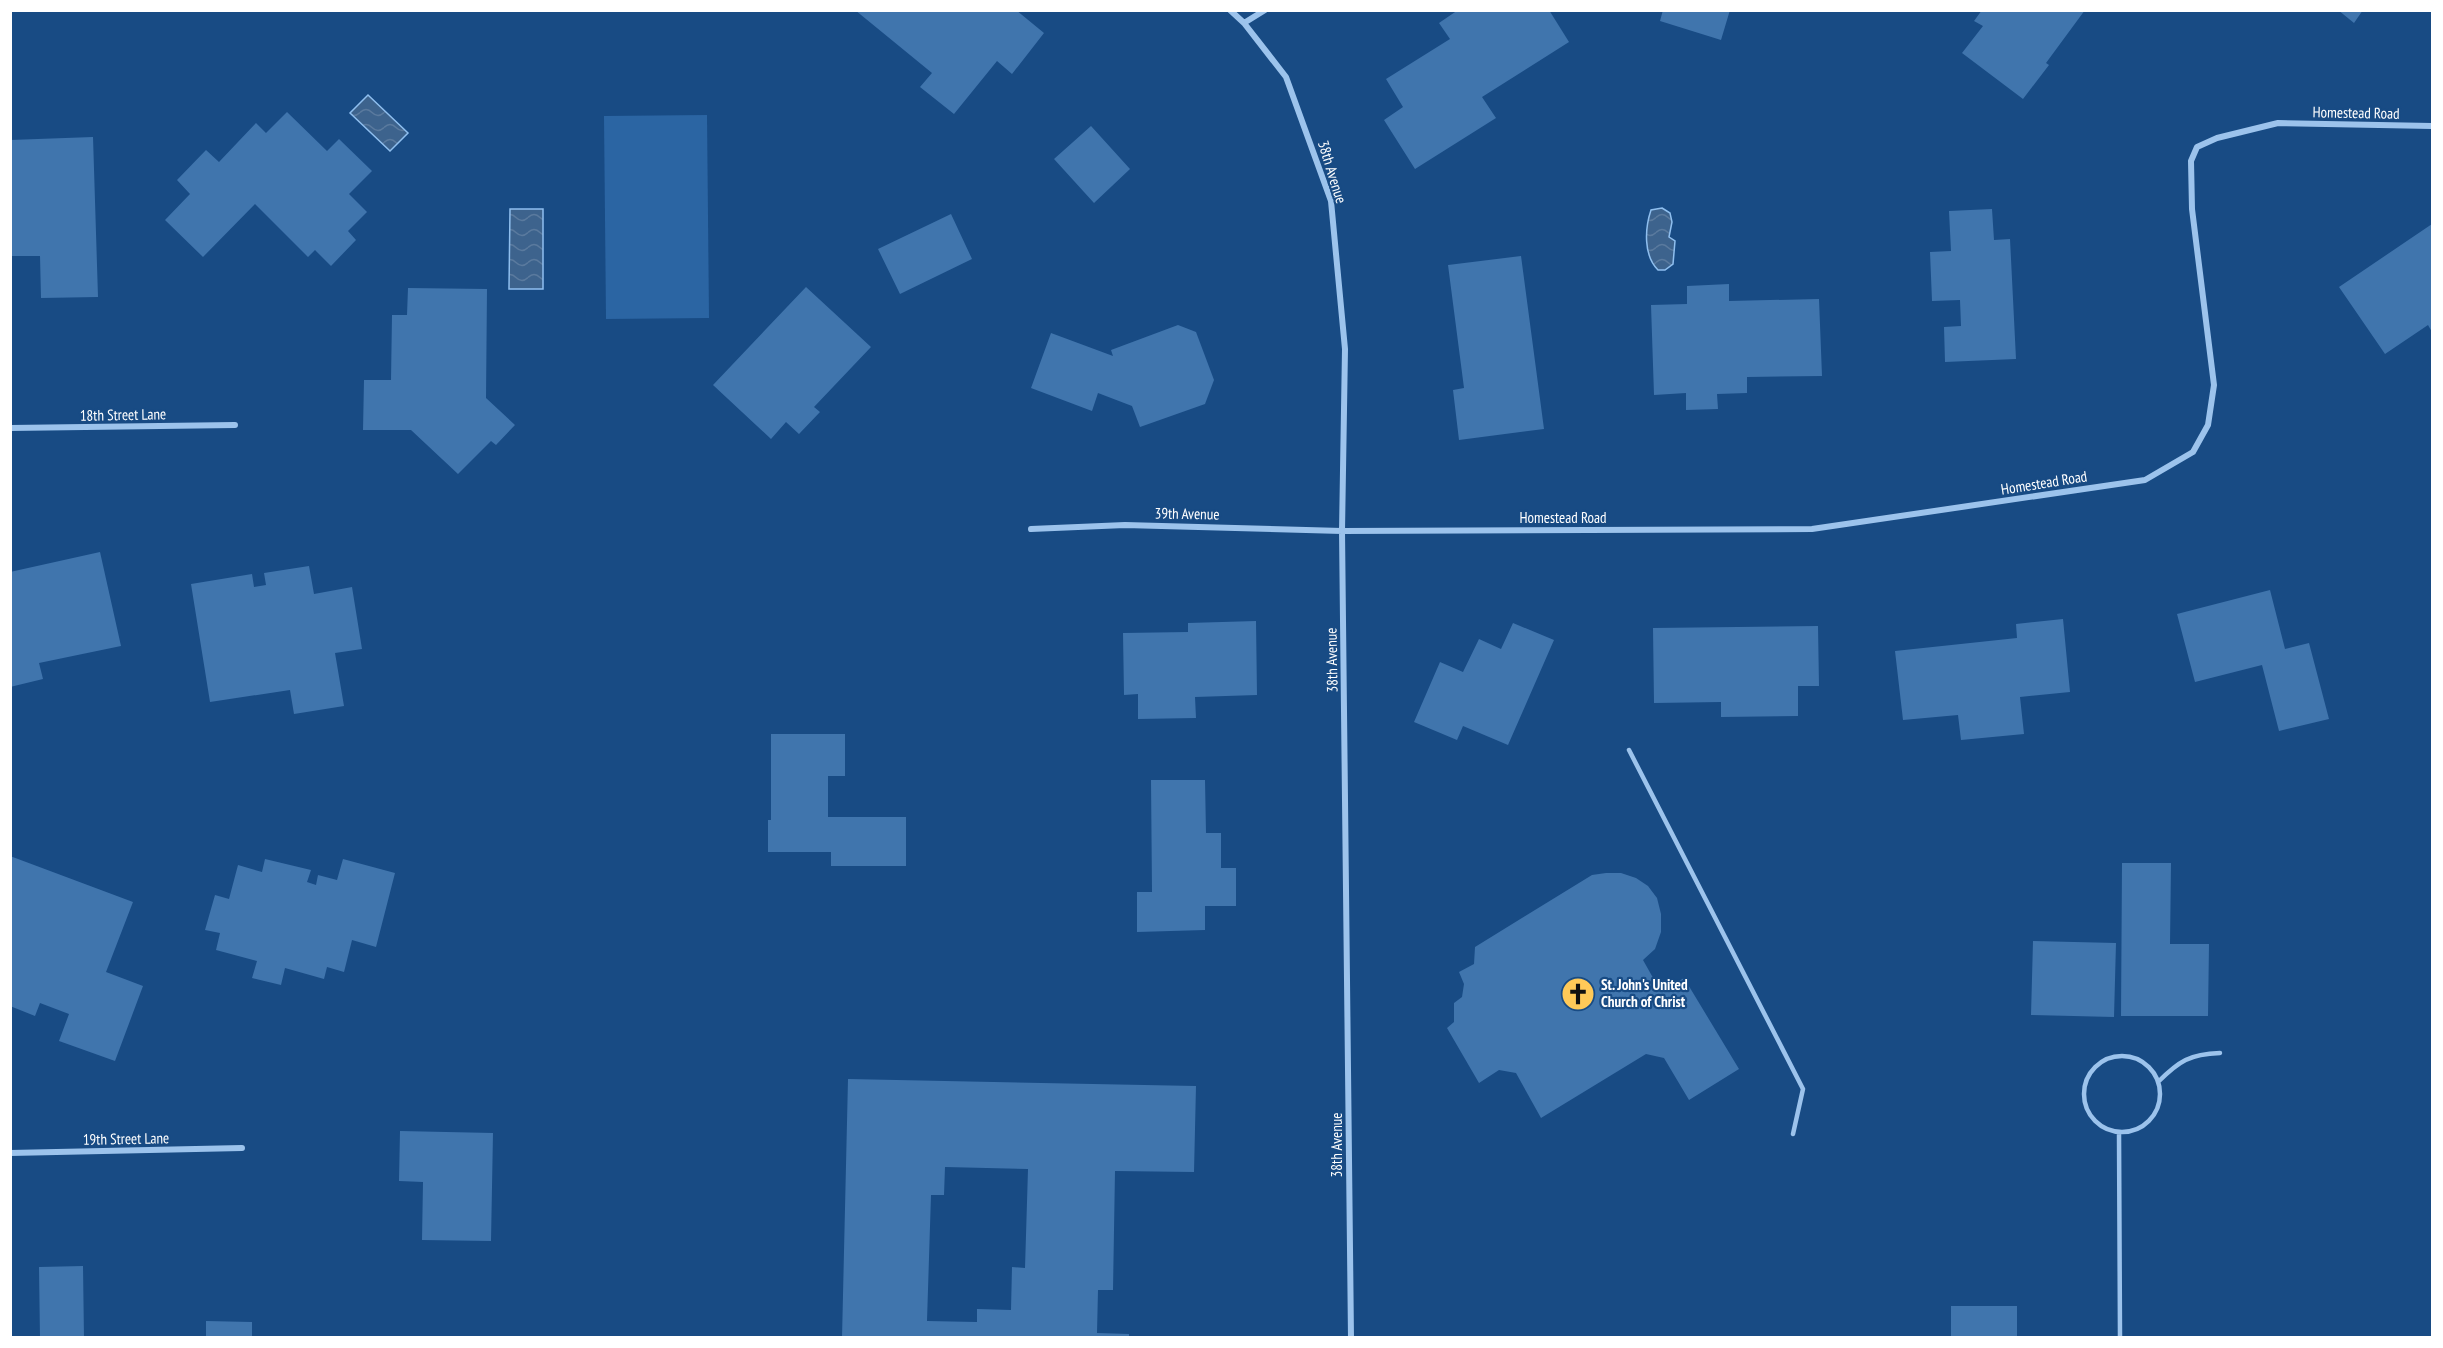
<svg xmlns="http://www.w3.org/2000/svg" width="2443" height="1348" font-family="'PT Sans Narrow',sans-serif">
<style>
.pitch{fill:#2b65a3}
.water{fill:url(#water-waves);stroke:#8fbfef;stroke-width:1.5}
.building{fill:#4075ad;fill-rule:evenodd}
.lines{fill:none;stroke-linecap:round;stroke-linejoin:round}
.lane{stroke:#9cc3ec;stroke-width:4.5}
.street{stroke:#9cc3ec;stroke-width:6}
.labels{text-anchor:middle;stroke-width:4.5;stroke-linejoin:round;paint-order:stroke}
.street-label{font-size:15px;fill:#fff;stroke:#184b84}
.poi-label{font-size:15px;font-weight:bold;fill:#fff;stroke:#184b84;text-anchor:start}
</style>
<defs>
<pattern id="water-waves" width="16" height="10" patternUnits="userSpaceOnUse" patternTransform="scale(1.5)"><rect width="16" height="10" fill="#3d638d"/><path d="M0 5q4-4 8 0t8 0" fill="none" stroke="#5a7a9e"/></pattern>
</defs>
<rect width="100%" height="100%" fill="#184b84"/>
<path class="pitch" d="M707 115 709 318 606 319 604 116Z"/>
<path class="water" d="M368 95 408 133 390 151 350 113Z
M1662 208 1670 213 1672 222 1669 237 1675 241 1673 264 1665 270H1658C1643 255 1645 228 1651 210Z
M510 209H543V289H509Z"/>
<path class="building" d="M855 10H1016L1044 33 1012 74 997 61 954 114 920 87 932 73Z
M1458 10H1549L1569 42 1482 97 1496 118 1415 169 1384 120 1403 107 1386 79 1450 39 1439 23Z
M1663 10H1730L1721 40 1660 21Z
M1982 10H2085L2046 63 2049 65 2023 99 1962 53 1983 26 1974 21Z
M2338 10H2363L2354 23Z
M287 112 327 151 339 139 372 171 349 194 367 212 348 231 356 240 331 266 315 250 308 257 255 204 203 257 165 220 190 194 177 180 206 150 219 162 256 123 266 133Z
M1091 126 1130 169 1094 203 1054 159Z
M93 137 98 297 41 298 40 256H10V140Z
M1992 209 1994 240 2010 239 2016 359 1945 362 1944 327 1961 326 1960 300 1932 301 1930 252 1951 251 1949 211Z
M951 214 972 259 900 294 878 249Z
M2432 224V332L2428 325 2385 354 2339 287Z
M1521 256 1544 429 1459 440 1453 390 1464 388 1448 265Z
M1729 284V301L1819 299 1822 376 1747 377V393L1717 394 1718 409 1686 410V393L1654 395 1651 305 1687 304V286Z
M806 287 871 347 814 407 820 412 799 434 786 422 771 439 713 385Z
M408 288 487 289 486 398 515 425 496 445 491 441 458 474 411 430H363L364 380H391L392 315H407Z
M1178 325 1196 332 1214 380 1205 404 1140 427 1132 406 1098 393 1092 411 1031 388 1051 333 1113 356 1111 350Z
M100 552 121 646 39 663 43 679 10 687V572Z
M309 566 314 594 352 587 362 649 335 653 344 706 294 714 290 690 210 702 191 584 252 574 254 587 266 585 264 573Z
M2270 590 2285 649 2309 643 2329 719 2279 731 2262 665 2195 682 2177 614Z
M2063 619 2070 692 2020 697 2024 734 1961 740 1958 715 1903 720 1895 651 2017 638 2016 624Z
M1256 621 1257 695 1195 697 1196 718 1138 719V694L1124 695 1123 633 1188 632V623Z
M1513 623 1554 640 1508 745 1463 726 1457 740 1414 722 1440 662 1463 672 1479 639 1501 649Z
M1818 626 1819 686H1798V716L1721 717V702L1654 703 1653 628Z
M771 734H845V776H828V817H906V866H831V852H768V820H771Z
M1151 780H1205L1206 833H1221V868H1236V906H1205V930L1137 932V892H1152Z
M10 856 133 902 106 972 143 986 115 1061 59 1041 69 1014 40 1003 35 1016 10 1006Z
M265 859 311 870 307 882 316 885 318 875 337 880 343 859 395 873 376 947 352 940 344 972 327 967 324 979 285 968 281 985 252 978 257 961 216 950 220 933 205 930 215 895 229 899 238 865 262 872Z
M2122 863H2171L2170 944H2209L2208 1016H2121Z
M1606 873H1621L1636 878 1648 886 1657 898 1661 914V932L1655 949 1643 960 1661 992 1684 978 1739 1069 1689 1100 1664 1058 1646 1054 1541 1118 1516 1073 1499 1070 1479 1083 1447 1028 1454 1022V1003L1462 997 1464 984 1459 972 1474 964 1475 947 1592 875Z
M2033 941 2116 943 2114 1017 2031 1015Z
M848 1079 1196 1086 1194 1172 1115 1171 1113 1290H1098L1097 1333 1129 1334V1338H842ZM945 1167 1028 1169 1025 1268 1012 1267 1011 1310 977 1309V1322L927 1321 931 1195H944Z
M400 1131 493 1133 491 1241 422 1240 423 1182 399 1181Z
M83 1266 84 1338H40L39 1267Z
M1951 1306H2017V1338H1951Z
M206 1321 252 1322V1338H206Z"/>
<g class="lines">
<path class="lane" d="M1629 750 1803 1089 1793 1134
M2084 1094a38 38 0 1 1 76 0a38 38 0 1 1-76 0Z
M2158 1082C2179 1061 2190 1054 2220 1053
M2119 1132 2120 1338"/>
<path class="street" d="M1230 10 1244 23 1286 77 1331 201 1345 349 1342 531 1351 1338
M1244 23 1265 10
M10 428 235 425
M1031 529 1125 525 1342 531 1812 529 2145 480 2193 452 2208 425 2214 385 2192 209 2191 161 2197 147 2217 138 2278 123 2432 126
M10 1153 242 1148"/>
</g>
<defs>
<g id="church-disc" transform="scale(1.725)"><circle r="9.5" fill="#ffc958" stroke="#184b84"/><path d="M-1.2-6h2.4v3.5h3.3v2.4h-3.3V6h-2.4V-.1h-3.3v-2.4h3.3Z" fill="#111"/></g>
</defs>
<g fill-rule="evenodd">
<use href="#church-disc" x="1578" y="994"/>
</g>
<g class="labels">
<g class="street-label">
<text transform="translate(2356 113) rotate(1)" y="5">Homestead Road</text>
<text transform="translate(1332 172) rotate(73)" y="5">38th Avenue</text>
<text transform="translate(123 415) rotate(-1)" y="5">18th Street Lane</text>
<text transform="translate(2044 483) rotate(-9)" y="5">Homestead Road</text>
<text transform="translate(1187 514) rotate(1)" y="5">39th Avenue</text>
<text x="1563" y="523">Homestead Road</text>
<text transform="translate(1332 660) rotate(-91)" y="5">38th Avenue</text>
<text transform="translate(126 1139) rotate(-1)" y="5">19th Street Lane</text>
<text transform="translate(1337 1145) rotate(-90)" y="5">38th Avenue</text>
</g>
<g class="poi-label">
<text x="1601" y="990">St. John's United<tspan x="1601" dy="17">Church of Christ</tspan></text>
</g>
</g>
<rect width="2443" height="1348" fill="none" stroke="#ffffff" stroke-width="24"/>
</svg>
